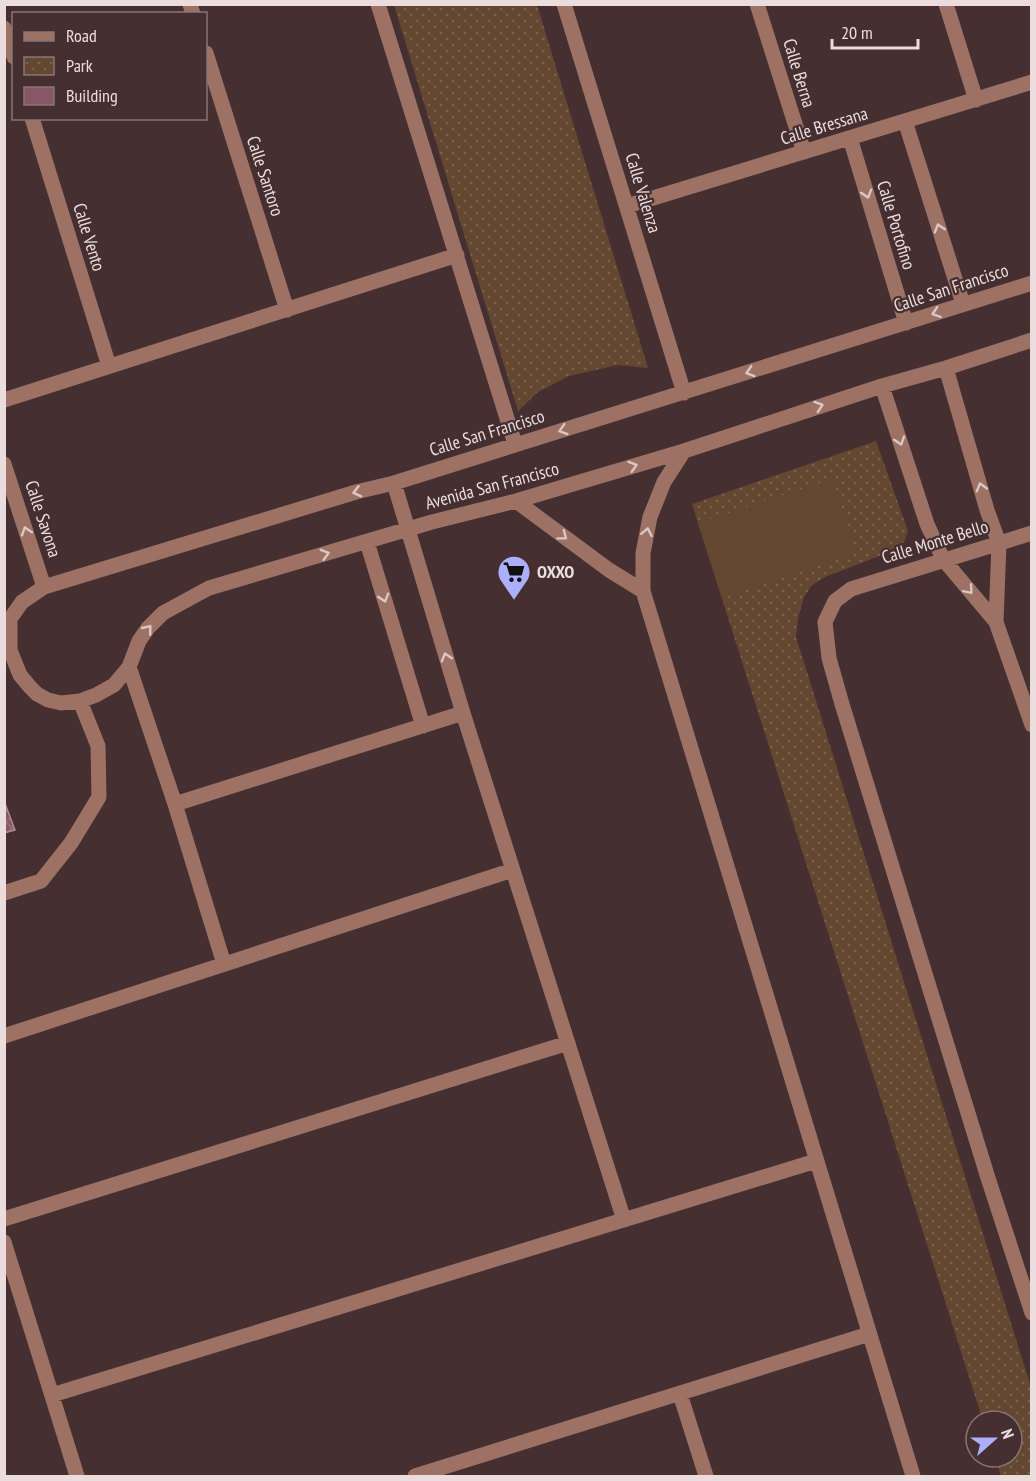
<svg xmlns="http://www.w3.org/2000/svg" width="1036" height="1481" font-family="'PT Sans Narrow',sans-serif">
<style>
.park{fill:url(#park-dots)}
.pitch{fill:#644731}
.building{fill:url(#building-cross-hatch);stroke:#a78d95;stroke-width:1.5}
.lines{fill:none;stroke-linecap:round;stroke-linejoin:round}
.minor{stroke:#9d7265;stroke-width:15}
.oneway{stroke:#dbc8c5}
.labels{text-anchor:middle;stroke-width:4.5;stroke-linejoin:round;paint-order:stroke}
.street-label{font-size:18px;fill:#ebdddd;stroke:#452f30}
.poi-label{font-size:18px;font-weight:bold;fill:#ebdddd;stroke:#452f30;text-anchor:start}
</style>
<defs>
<pattern id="park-dots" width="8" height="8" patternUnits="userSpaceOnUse" patternTransform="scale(1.5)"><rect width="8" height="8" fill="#644731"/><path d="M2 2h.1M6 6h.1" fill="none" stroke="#7a614e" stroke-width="1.8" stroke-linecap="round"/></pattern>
<pattern id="building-cross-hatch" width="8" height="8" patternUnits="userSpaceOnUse" patternTransform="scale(1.5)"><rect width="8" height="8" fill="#885666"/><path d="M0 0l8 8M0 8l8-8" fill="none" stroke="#996e7b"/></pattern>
</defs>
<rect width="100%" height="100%" fill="#452f30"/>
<path class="park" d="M394 5H537L648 368 618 365 569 376 538 392 518 411Z
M876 441 908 531 904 542 887 553 825 577 812 585 804 597 798 618 796 637 1031 1387V1476H1001L995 1457H1012V1421H983L692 504Z"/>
<path class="pitch" d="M832 479 856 552 722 598 698 523Z"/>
<path class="building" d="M4 801 15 830 4 833Z"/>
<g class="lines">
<path class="minor" d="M190 4 193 14
M378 4 515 444
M564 4 684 393
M757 4 804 152
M946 4 976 100
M4 28 14 57
M206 53 287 310
M32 118 109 366
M905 121 963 304
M850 138 906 323
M627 206 1032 82
M1032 283 394 483 356 492 44 587 22 602 10 619V650L20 675 30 687 37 694 48 700 61 703 80 701 96 695 114 685 129 667 139 641 148 628 163 613 209 588 432 522 516 501 684 451 882 386 946 368 1032 340
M946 368 987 510 999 543 996 622 1032 725
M882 386 927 524 943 559 996 622
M4 400 457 255
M684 451 664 482 650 517 643 553V591L913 1476
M4 464 44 587
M394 483 463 713
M516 501 609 570 643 591
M1032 533 851 589 835 601 825 622 829 658 842 704 988 1178 1032 1313
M367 542 423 726
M129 667 175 804 224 964
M175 804 463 713 624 1220
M4 893 41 881 71 843 99 797 98 746 80 701
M4 1036 513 870
M4 1219 568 1043
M4 1242 77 1476
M680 1394 706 1476
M52 1395 816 1161
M415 1476 869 1334"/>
</g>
<defs><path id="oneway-chevron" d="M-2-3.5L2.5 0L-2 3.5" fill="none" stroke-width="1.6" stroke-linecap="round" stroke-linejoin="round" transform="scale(1.5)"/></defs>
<g class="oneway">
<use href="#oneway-chevron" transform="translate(867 194) rotate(73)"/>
<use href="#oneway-chevron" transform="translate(939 228) rotate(-107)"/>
<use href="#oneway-chevron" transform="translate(936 313) rotate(161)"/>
<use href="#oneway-chevron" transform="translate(750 372) rotate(163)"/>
<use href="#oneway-chevron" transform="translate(819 406) rotate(-18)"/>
<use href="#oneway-chevron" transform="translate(563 430) rotate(163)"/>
<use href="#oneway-chevron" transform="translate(900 441) rotate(72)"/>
<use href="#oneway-chevron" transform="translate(633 466) rotate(-17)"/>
<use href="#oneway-chevron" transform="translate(981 487) rotate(-106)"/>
<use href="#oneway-chevron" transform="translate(357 492) rotate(165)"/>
<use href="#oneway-chevron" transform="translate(26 531) rotate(-108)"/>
<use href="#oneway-chevron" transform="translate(647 532) rotate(-79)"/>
<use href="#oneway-chevron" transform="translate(563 536) rotate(37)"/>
<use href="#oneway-chevron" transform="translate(325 554) rotate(-16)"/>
<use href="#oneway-chevron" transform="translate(969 590) rotate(49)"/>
<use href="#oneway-chevron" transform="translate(384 598) rotate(73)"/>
<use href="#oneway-chevron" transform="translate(148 629) rotate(-51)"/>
<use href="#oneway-chevron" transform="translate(446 657) rotate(-107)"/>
</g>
<defs>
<g id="supermarket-pin" transform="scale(1.725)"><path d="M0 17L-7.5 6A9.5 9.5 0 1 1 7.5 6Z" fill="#acaffb" stroke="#452f30"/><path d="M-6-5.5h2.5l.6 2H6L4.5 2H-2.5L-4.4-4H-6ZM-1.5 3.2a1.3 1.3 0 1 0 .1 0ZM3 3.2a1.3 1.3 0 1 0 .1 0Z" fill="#111"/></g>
</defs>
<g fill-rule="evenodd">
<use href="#supermarket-pin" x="514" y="572"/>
</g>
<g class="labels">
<g class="street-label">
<text transform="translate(799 73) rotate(73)" y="6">Calle Berna</text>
<text transform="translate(824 126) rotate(-17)" y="6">Calle Bressana</text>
<text transform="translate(265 176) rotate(72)" y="6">Calle Santoro</text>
<text transform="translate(643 193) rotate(73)" y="6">Calle Valenza</text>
<text transform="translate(896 225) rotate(73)" y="6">Calle Portofino</text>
<text transform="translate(89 237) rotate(73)" y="6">Calle Vento</text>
<text transform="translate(951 288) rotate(-18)" y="6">Calle San Francisco</text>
<text transform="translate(487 433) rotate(-17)" y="6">Calle San Francisco</text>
<text transform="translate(492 486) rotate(-15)" y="6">Avenida San Francisco</text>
<text transform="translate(43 519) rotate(72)" y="6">Calle Savona</text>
<text transform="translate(935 542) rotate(-17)" y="6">Calle Monte Bello</text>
</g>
<g class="poi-label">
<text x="537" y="578">OXXO</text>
</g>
</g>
<rect width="1036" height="1481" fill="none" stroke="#ebdddd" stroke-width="12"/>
<rect x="12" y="12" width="195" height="108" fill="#452f30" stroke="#877575" stroke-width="1.5"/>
<rect x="24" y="32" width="30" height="9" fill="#9d7265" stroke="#877575" stroke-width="1.5"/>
<text x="66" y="42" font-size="18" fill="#ebdddd">Road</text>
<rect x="24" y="57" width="30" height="18" fill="url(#park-dots)" stroke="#877575" stroke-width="1.5"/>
<text x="66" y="72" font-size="18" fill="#ebdddd">Park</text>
<rect x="24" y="87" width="30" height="18" fill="#885666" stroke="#877575" stroke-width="1.5"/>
<text x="66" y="102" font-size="18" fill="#ebdddd">Building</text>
<g transform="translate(994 1439) rotate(69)"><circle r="28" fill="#452f30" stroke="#877575" stroke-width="1.5"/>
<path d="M0-4.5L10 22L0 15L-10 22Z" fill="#acaffb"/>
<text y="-9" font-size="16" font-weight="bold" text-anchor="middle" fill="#ebdddd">N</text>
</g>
<path d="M832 39v9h86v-9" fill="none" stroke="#ebdddd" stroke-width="3"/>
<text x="841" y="39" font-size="18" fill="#ebdddd" stroke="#452f30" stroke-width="4.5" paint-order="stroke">20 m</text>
</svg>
